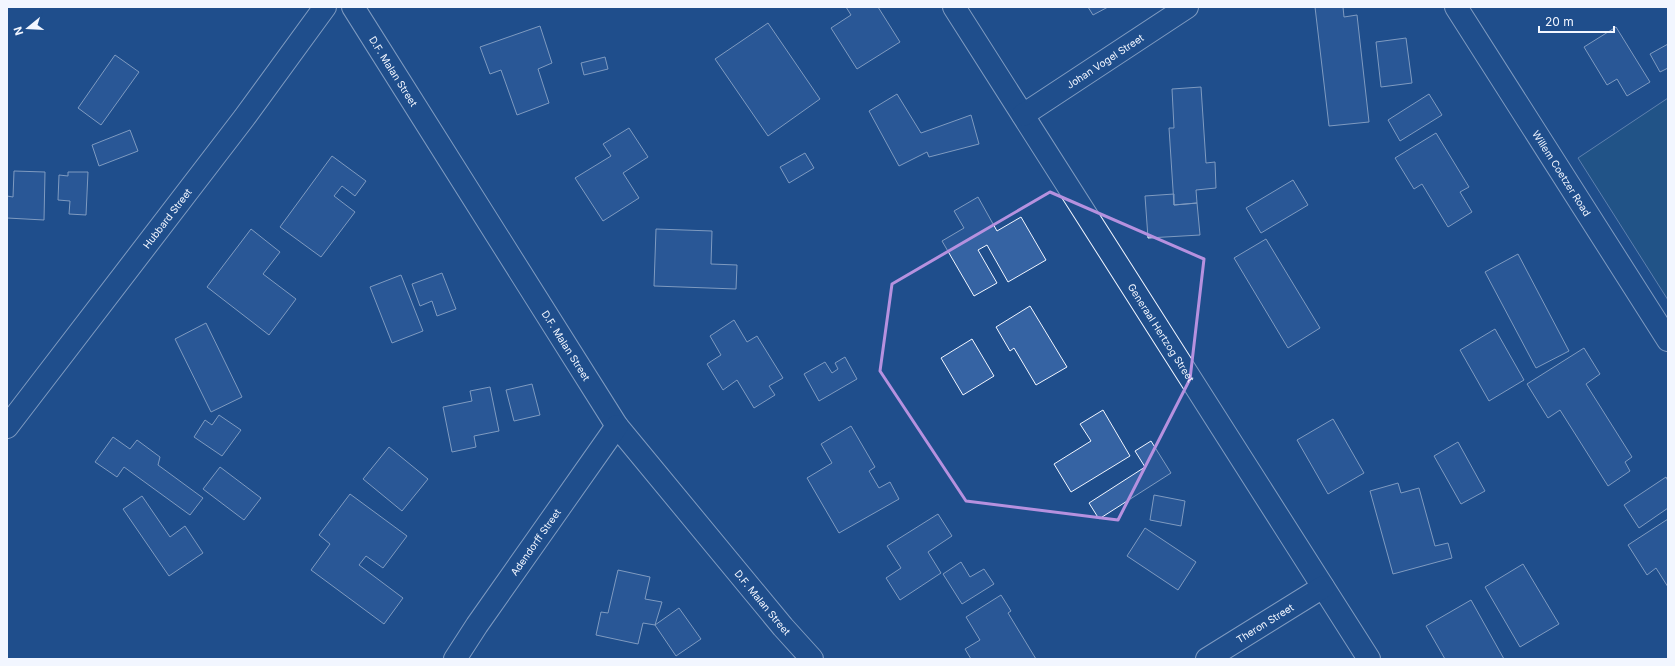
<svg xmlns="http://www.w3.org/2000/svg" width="1675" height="666" font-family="Inter,sans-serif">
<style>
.green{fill:#245a82;stroke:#a8bbd7}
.building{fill:#3563a3;stroke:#f2f6ff}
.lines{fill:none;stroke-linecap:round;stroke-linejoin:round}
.street-casing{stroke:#f2f6ff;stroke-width:24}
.street{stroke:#1f4e8c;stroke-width:22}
.marked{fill:none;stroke:#b691df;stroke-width:3;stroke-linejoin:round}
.labels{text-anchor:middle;stroke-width:3;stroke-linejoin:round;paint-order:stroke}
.street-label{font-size:10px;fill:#f2f6ff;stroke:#1f4e8c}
</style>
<rect width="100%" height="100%" fill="#1f4e8c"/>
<path class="green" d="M1668 98V300L1578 158Z"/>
<path class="building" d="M846 7H878L900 42 857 69 831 28 851 15Z
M1088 7H1108L1093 15Z
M1315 7H1343L1344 17 1357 15 1369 122 1329 126Z
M768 23 820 99 768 136 715 59Z
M540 26 552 63 538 69 549 103 517 115 501 70 490 74 480 47Z
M1616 27 1650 82 1627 96 1617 79 1607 85 1584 47Z
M1406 38 1412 83 1381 87 1376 42Z
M1668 44V68L1660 72 1650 54Z
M115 55 139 72 101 125 78 108Z
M605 57 608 69 584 75 581 63Z
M1201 87 1206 163 1215 162 1216 188 1196 190 1197 203 1174 205 1169 128H1174L1172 89Z
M897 94 921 133 971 115 979 144 929 157 927 152 899 166 869 111Z
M1429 94 1442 115 1400 141 1388 120Z
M629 128 648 157 623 173 639 198 603 221 575 178 611 156 603 144Z
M130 130 138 151 99 166 92 145Z
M1436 133 1469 187 1460 192 1472 212 1448 227 1422 184 1414 189 1395 158Z
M805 153 814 168 789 183 780 167Z
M332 156 366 181 355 196 342 186 334 196 355 212 321 257 280 227Z
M14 171 45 172 44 220 7 218V196L13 197Z
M68 172H88L86 215 69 214 70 201 58 200 59 175 68 176Z
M1293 180 1308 205 1261 233 1246 208Z
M1174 194V205L1197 203 1200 235 1148 238 1145 196Z
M978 197 997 231 1021 217 1046 260 1008 282 987 245 978 250 997 283 974 296 942 241 964 228 954 211Z
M251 229 280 252 263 274 296 299 269 335 207 287Z
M656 229 712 231 711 264 737 265 736 289 654 286Z
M1266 239 1320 328 1288 348 1234 258Z
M1518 254 1569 351 1536 368 1485 272Z
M442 273 456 309 437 316 432 301 420 306 412 284Z
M401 275 423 331 392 343 370 287Z
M1030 306 1067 367 1036 385 1014 348 1010 351 996 327Z
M734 320 747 342 757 336 783 378 769 386 775 395 754 408 737 380 723 390 707 364 721 355 710 336Z
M206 323 242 397 211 412 175 339Z
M1495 329 1524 380 1489 401 1460 350Z
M972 339 994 376 963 395 941 358Z
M1584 348 1600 374 1586 384 1632 457 1625 462 1630 471 1608 486 1560 410 1548 418 1527 384Z
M845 357 857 379 819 401 804 374 825 362 832 373 838 369 835 363Z
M532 384 540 415 514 421 506 390Z
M490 387 499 431 474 436 476 447 452 452 443 407 472 401 470 391Z
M1103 410 1130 456 1071 492 1054 464 1091 441 1080 424Z
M219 415 241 430 222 456 194 437 205 420 212 425Z
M1333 419 1364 473 1328 494 1297 440Z
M851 426 875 467 869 471 879 488 890 482 899 499 839 533 807 478 832 463 821 444Z
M113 437 130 449 137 440 160 457 158 465 203 498 190 515 124 467 117 477 95 462Z
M1151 441 1171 473 1099 519 1089 503 1145 467 1135 451Z
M1458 442 1485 491 1461 504 1434 456Z
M389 447 428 479 402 511 363 479Z
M220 467 261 498 244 520 203 489Z
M1666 477 1668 481V508L1639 528 1624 505Z
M1398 483 1401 493 1419 488 1435 546 1448 543 1452 558 1393 574 1370 491Z
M350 494 407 536 383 568 366 556 359 565 403 598 384 624 311 570 330 544 319 535Z
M1154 495 1185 501 1181 526 1150 520Z
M142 496 170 537 185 526 203 553 169 576 123 509Z
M938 514 952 536 928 552 941 573 900 600 886 578 901 568 887 546Z
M1668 519V587L1656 568 1647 575 1628 545Z
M1145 528 1196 562 1178 590 1127 556Z
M961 562 970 577 984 569 994 584 962 604 943 574Z
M1523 564 1559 624 1520 647 1485 587Z
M618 570 650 577 645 599 662 602 655 625 643 623 638 644 596 635 601 612 608 613Z
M1001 595 1011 611 1008 613 1036 659H971L965 649 980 640 966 617Z
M1471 600 1504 659H1445L1426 626Z
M679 608 701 639 676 656 655 625Z"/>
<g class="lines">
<g class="street-casing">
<g id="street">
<path id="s1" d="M353 7 617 426 783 627 812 659"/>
<path id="s2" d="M954 7 1369 659"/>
<path id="s3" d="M1456 7 1668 340"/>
<path id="s4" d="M1023 115 1187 7"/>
<path id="s5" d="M7 427 244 118 325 7"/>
<path id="s6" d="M455 659 477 625 617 426"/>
<path id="s7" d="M1207 659 1323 587"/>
</g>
</g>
<use href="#street" class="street"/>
</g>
<path d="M0 0H1675V666H0ZM1050 192 1204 259 1190 379 1118 520 966 501 880 371 892 284Z" fill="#1f4e8c" fill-opacity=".55" fill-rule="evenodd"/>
<path class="marked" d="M1050 192 1204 259 1190 379 1118 520 966 501 880 371 892 284Z"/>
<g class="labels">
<g class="street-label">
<text dy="4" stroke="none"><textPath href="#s4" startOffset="98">Johan Vogel Street</textPath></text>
<text dy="4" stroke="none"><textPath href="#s1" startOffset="76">D.F. Malan Street</textPath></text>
<text dy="4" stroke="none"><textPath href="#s3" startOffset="197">Willem Coetzer Road</textPath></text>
<text dy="4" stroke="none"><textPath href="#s5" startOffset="263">Hubbard Street</textPath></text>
<text dy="4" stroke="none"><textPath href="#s2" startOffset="386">Generaal Hertzog Street</textPath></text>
<text dy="4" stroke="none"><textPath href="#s1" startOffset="400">D.F. Malan Street</textPath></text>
<text dy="4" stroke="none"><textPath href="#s6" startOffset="142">Adendorff Street</textPath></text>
<text dy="4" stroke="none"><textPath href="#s1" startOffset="724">D.F. Malan Street</textPath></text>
<text dy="4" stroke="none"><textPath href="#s7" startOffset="68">Theron Street</textPath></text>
</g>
</g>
<rect width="1675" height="666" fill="none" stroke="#f2f6ff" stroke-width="16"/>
<g transform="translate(28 28) rotate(252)" stroke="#1f4e8c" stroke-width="3" paint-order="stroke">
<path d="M0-3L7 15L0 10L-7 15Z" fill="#f2f6ff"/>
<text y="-6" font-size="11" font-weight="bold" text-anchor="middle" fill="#f2f6ff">N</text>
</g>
<path d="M1539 26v6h75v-6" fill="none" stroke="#f2f6ff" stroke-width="2"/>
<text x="1545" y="26" font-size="12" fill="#f2f6ff" stroke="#1f4e8c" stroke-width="3" paint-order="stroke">20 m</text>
</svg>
